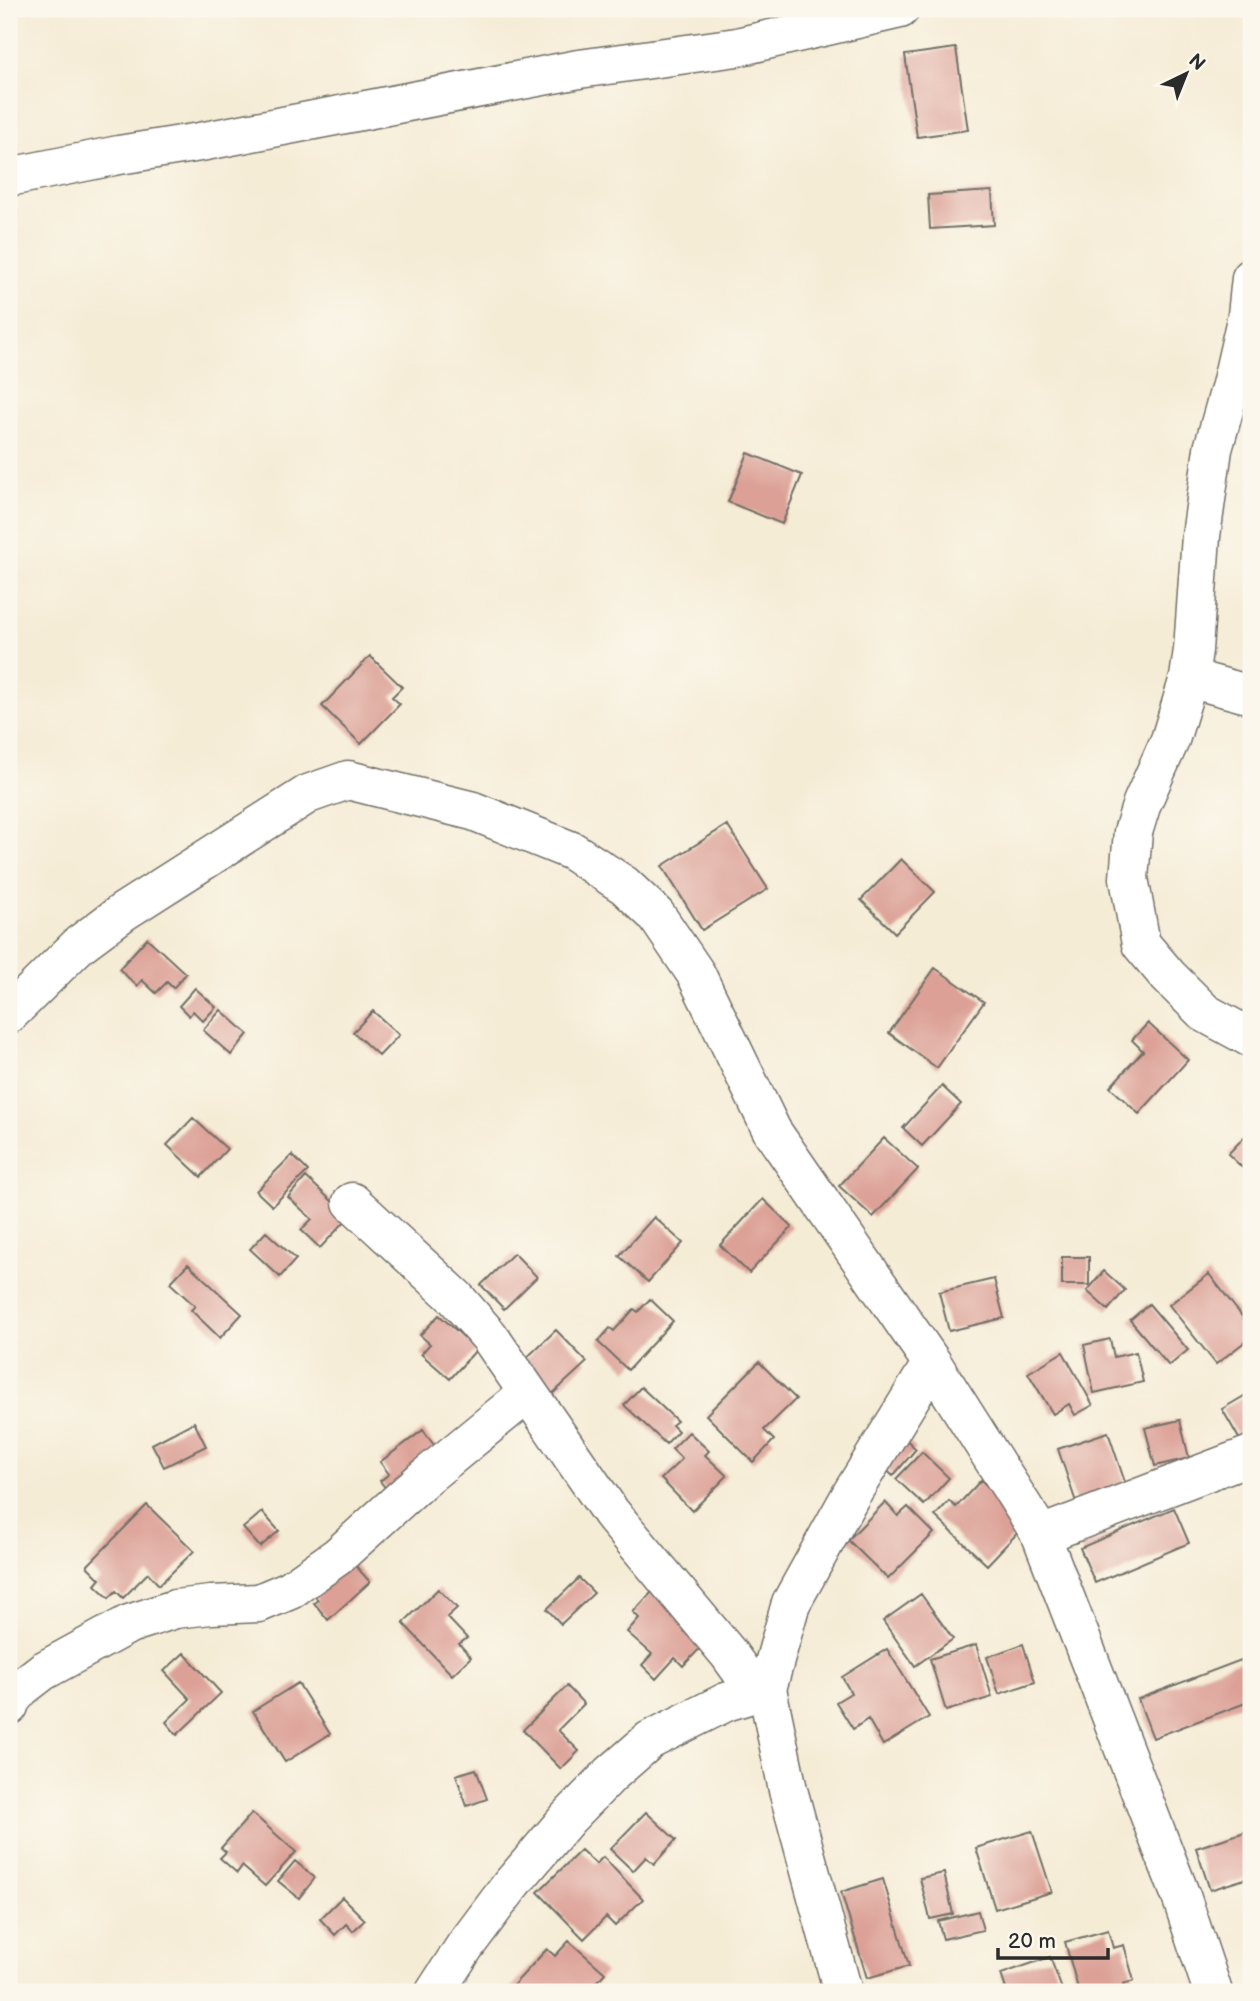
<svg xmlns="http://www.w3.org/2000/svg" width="1260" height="2001" font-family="'Balsamiq Sans',sans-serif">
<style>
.building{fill:#dca096}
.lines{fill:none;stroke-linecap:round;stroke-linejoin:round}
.minor-casing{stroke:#726f67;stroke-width:41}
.minor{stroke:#fff;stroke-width:38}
</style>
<rect width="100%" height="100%" fill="#fbf7ec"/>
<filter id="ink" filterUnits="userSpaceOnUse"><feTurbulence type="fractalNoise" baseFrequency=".0143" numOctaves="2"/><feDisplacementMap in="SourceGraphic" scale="14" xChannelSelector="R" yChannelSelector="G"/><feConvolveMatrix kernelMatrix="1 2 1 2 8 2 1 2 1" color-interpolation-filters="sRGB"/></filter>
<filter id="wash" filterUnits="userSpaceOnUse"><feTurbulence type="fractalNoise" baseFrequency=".00686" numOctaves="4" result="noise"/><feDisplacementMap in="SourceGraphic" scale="28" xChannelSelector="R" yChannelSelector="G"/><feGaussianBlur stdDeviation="1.57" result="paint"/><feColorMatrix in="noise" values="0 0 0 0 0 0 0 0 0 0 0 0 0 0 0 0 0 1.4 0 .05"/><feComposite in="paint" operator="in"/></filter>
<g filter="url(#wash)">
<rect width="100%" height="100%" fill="#f5ecd6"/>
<g id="blocks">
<path class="building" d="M956 48 968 130 917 137 905 55Z
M992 191 994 225 930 229 928 195Z
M748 453 802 475 782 524 728 502Z
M370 656 402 687 392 697 400 704 361 744 322 706Z
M727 825 768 889 702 930 662 866Z
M901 859 935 892 895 933 861 900Z
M147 938 186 974 173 988 167 982 156 993 142 980 137 986 119 969Z
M935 968 984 1002 937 1068 889 1033Z
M195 988 216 1007 203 1021 193 1011 189 1016 179 1006Z
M221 1010 248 1034 231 1055 203 1030Z
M373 1011 399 1035 379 1056 353 1032Z
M1148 1023 1188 1060 1139 1114 1110 1087 1143 1051 1132 1040Z
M942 1086 961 1104 922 1146 903 1128Z
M193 1118 227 1149 201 1177 167 1145Z
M1251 1130V1176L1228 1154Z
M884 1138 918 1169 873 1217 839 1186Z
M292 1155 308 1171 272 1206 256 1191Z
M306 1177 349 1217 320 1248 301 1230 312 1219 288 1197Z
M763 1199 792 1227 749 1273 720 1245Z
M654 1217 683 1243 648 1282 619 1256Z
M266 1232 296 1259 280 1277 250 1249Z
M514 1253 537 1277 504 1309 481 1285Z
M1062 1257H1089V1285H1062Z
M188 1264 242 1314 220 1338 191 1310 195 1306 170 1283Z
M1104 1271 1125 1290 1108 1310 1087 1291Z
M1209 1274 1251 1328V1337L1216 1364 1169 1305Z
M994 1279 1004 1318 949 1331 939 1292Z
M650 1299 673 1321 628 1370 598 1342 610 1328 614 1331 634 1309 638 1312Z
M1149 1304 1188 1350 1169 1366 1130 1320Z
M439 1315 477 1349 450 1379 421 1354 430 1344 420 1335Z
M556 1330 587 1362 549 1397 519 1365Z
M1110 1339 1114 1357 1136 1352 1143 1382 1094 1393 1084 1345Z
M1063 1352 1093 1405 1075 1415 1069 1404 1053 1414 1028 1373Z
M759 1362 796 1399 764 1430 774 1440 753 1462 706 1415Z
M641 1387 677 1421 672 1425 678 1431 666 1444 624 1405Z
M1251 1392V1433L1240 1440 1222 1409Z
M1180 1420 1189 1458 1155 1466 1145 1428Z
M194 1422 206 1446 164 1467 152 1444Z
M423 1430 445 1460 393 1498 380 1481 389 1474 380 1462Z
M689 1432 709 1451 705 1455 727 1476 692 1511 661 1479 682 1459 672 1449Z
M1108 1432 1128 1491 1078 1508 1058 1449Z
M901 1435 916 1449 893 1476 878 1462Z
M922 1452 949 1478 924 1505 896 1479Z
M981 1480 1027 1523 987 1565 935 1516 949 1501 956 1507Z
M885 1502 898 1516 908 1507 934 1533 888 1579 848 1540Z
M147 1505 194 1551 159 1585 148 1573 123 1598 116 1591 109 1598 95 1585 100 1579 87 1566Z
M1174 1508 1189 1543 1095 1583 1080 1548Z
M262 1512 279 1531 260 1547 243 1528Z
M345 1554 370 1582 328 1620 314 1603 318 1600 307 1587Z
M579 1578 594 1593 561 1624 547 1609Z
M438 1589 457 1608 447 1617 467 1638 459 1644 471 1657 452 1675 403 1623Z
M652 1592 706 1642 683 1666 675 1658 656 1679 642 1665 652 1654 627 1632 639 1618 633 1612Z
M921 1594 953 1639 915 1666 883 1621Z
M1023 1644 1035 1682 999 1694 987 1657Z
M976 1645 992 1697 946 1711 930 1659Z
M887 1649 929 1717 883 1745 868 1719 853 1729 836 1702 851 1693 842 1677Z
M184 1653 221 1693 177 1735 166 1722 190 1699 164 1671Z
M1241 1660 1251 1688V1701L1153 1738 1138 1699Z
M298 1683 330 1734 285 1762 253 1711Z
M567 1686 584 1704 558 1730 579 1751 561 1769 523 1730Z
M476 1769 487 1799 467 1806 456 1775Z
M646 1812 676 1840 654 1864 646 1857 633 1871 610 1849Z
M252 1813 296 1852 265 1886 242 1866 237 1873 220 1858 226 1852 221 1848Z
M1251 1830V1877L1210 1890 1196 1848Z
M1032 1831 1052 1892 995 1909 976 1848Z
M581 1850 596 1864 603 1857 643 1899 615 1926 606 1917 584 1939 538 1892Z
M295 1861 315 1878 299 1898 278 1881Z
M944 1873 953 1914 930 1919 920 1878Z
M883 1879 909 1966 867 1978 841 1892Z
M342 1897 365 1920 353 1931 346 1924 335 1935 320 1919Z
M978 1911 983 1930 943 1939 938 1921Z
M1108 1930 1113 1948 1124 1945 1134 1981 1123 1984 1126 1992H1079L1065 1942Z
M569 1941 605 1973 588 1992H507L547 1949 555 1956Z
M1050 1957 1063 1992H1007L1001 1974Z"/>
</g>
</g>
<g filter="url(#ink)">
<use href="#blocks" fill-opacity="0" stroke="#726f67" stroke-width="2"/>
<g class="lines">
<g class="minor-casing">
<path id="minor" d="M9 177 119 155 200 142 579 69 737 47 900 9
M1251 278 1247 315 1231 385 1213 449 1201 536 1193 650 1189 678 1170 740 1142 803 1133 832 1129 878 1141 944 1168 976 1205 1013 1251 1038
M1189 678 1251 695
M9 1014 80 944 123 912 308 794 348 780 473 811 572 851 624 885 656 915 696 974 772 1131 932 1363 1041 1535 1182 1899 1213 1992
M352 1202 455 1297 489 1336 611 1513 728 1653 756 1692
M1041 1535 1251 1455
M9 1706 11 1700 21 1688 43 1671 129 1624 175 1609 211 1605 259 1603 290 1590 338 1556 422 1480 528 1393
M435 1992 465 1946 510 1886 568 1818 611 1774 650 1740 726 1702 767 1689
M843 1992 788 1790 767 1689 791 1603 852 1493 932 1363"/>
</g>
<use href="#minor" class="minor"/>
</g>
</g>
<rect width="1260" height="2001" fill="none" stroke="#fbf7ec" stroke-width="35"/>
<g transform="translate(1186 74) rotate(43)" stroke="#fbf7ec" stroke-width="5" paint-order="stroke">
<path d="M0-5L12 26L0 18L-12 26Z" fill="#2b2b2b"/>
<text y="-10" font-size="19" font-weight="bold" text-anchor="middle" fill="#2b2b2b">N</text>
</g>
<path d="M998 1948v10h110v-10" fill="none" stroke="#2b2b2b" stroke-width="3.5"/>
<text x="1008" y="1948" font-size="21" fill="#2b2b2b" stroke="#fbf7ec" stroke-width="5" paint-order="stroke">20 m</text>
</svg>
